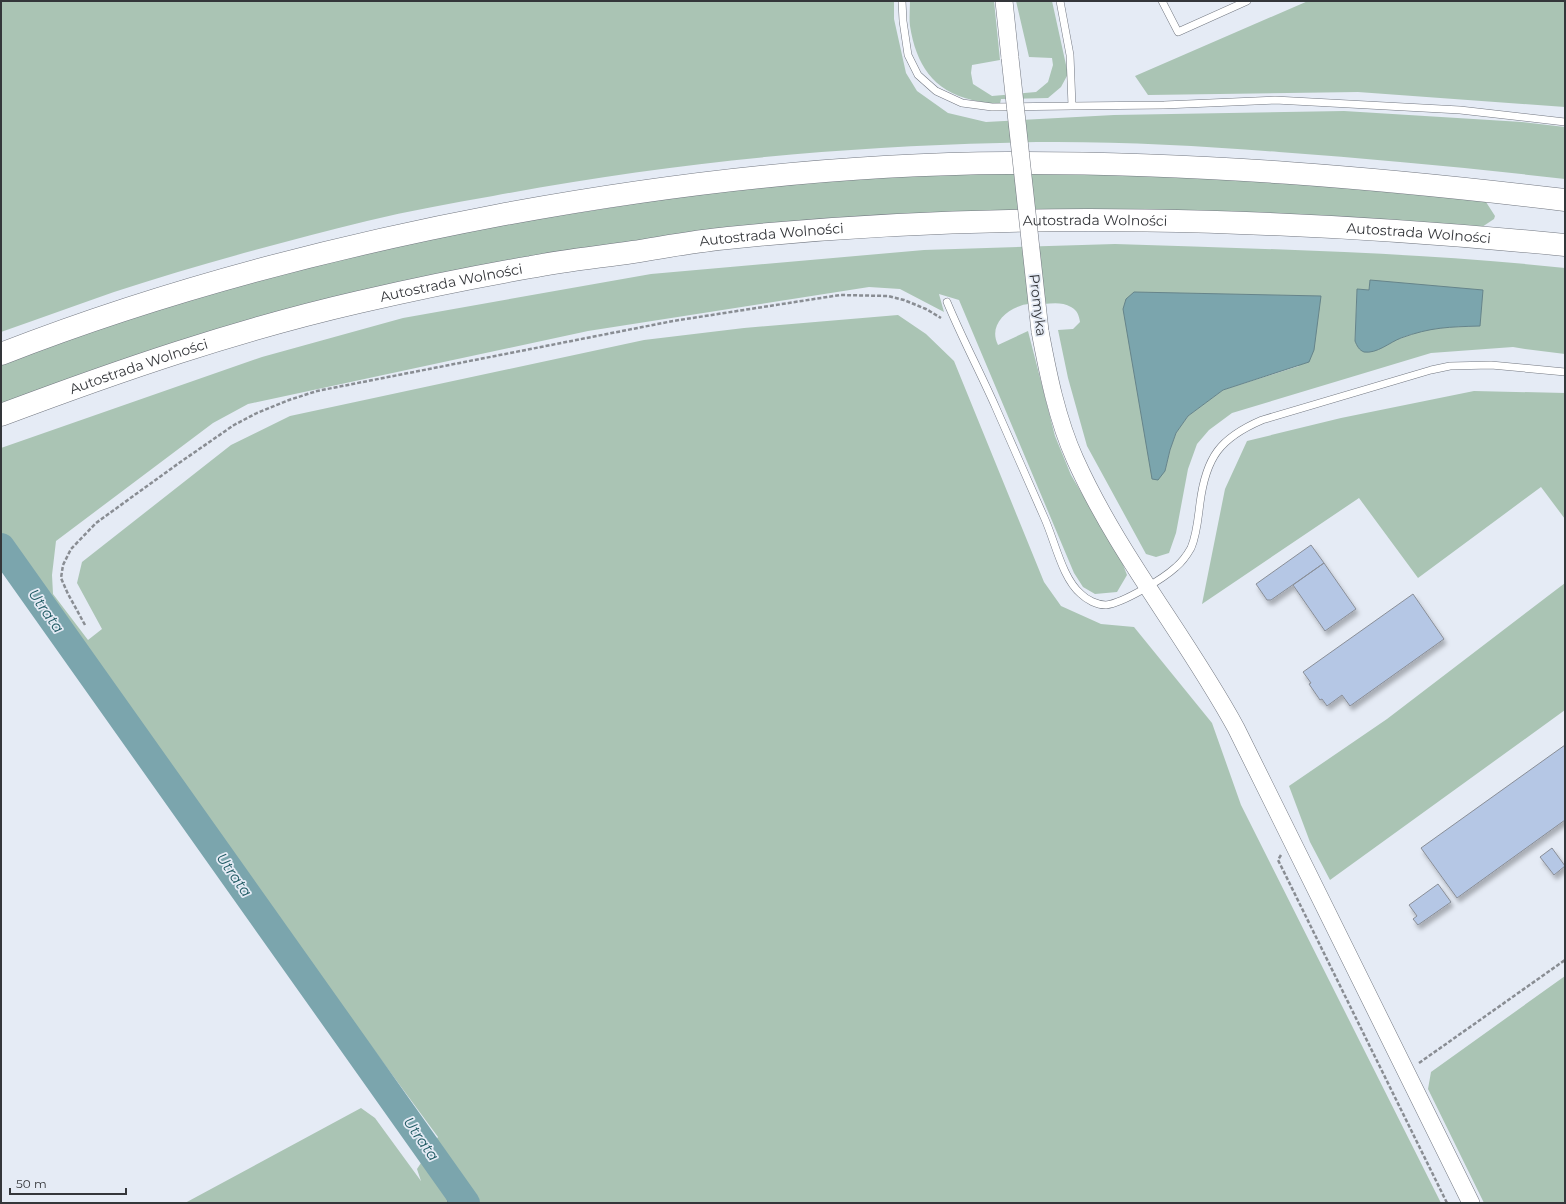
<svg xmlns="http://www.w3.org/2000/svg" width="1566" height="1204" font-family="Montserrat,sans-serif">
<style>
.green{fill:#aac4b4;fill-rule:evenodd}
.water{fill:#7ba5ad;stroke:#66848a}
.lines{fill:none;stroke-linecap:round;stroke-linejoin:round}
.stream{stroke:#66848a;stroke-width:4.5}
.river{stroke:#7ba5ad;stroke-width:28}
.building{fill:#b5c7e5;stroke:#898e97;filter:url(#shadow)}
.service-casing{stroke:#727780;stroke-width:8}
.tertiary-casing{stroke:#727780;stroke-width:18}
.motorway-casing{stroke:#727780;stroke-width:23}
.path{stroke:#898d93;stroke-width:2.5;stroke-dasharray:4 2;stroke-linecap:butt}
.service{stroke:#fff;stroke-width:7}
.tertiary{stroke:#fff;stroke-width:17}
.motorway{stroke:#fff;stroke-width:22}
.tertiary-bridge-casing{stroke:#727780;stroke-width:18;stroke-linecap:butt}
.tertiary-bridge{stroke:#fff;stroke-width:17}
.labels{text-anchor:middle;stroke-width:3.5;stroke-linejoin:round;paint-order:stroke}
.street-label{font-size:14px;fill:#34363a;stroke:#e5ebf5}
.water-label{font-size:15px;font-style:italic;fill:#1f5a63;stroke:#e5ebf5}
</style>
<defs>
<filter id="shadow"><feDropShadow dx="2.5" dy="4.5" stdDeviation="2" flood-color="#0004"/></filter>
</defs>
<rect width="100%" height="100%" fill="#e5ebf5"/>
<path class="green" d="M1 1H894V19L906 73 917 91 948 113 986 122 1114 115 1344 111 1522 122 1565 127V179C1470 168 1375 159 1279 152 1186 145 1093 140 1000 143 830 147 660 164 493 196 451 203 409 211 367 221 282 242 197 265 114 292 76 305 39 319 1 332Z
M910 1H994L1000 60 972 65 971 73 973 84 992 96 1036 92 1048 82 1053 65 1052 58 1029 57 1016 1H1052L1068 74 1061 87 1048 98 1001 99 1000 104C990 104 982 102 972 100 933 91 916 64 910 26 909 18 910 9 910 1Z
M1308 1H1565V107L1358 92 1148 95 1135 76Z
M1004 172 1214 176 1484 201 1486 202 1495 216 1494 219 1482 227 1235 214 554 254 1 405V364L127 319 296 269 487 227 710 192 879 177Z
M1115 244C1265 249 1415 252 1565 268V354L1525 349 1513 347 1431 353 1232 413 1209 430 1197 444 1188 469 1176 533 1169 553 1156 557 1146 554 1087 446 1068 378 1058 330 1073 329 1080 322C1079 315 1077 310 1071 307 1063 302 1053 303 1044 304 1037 304 1027 303 1020 306 1003 312 989 327 998 345L1028 331 1055 436 1071 475 1122 562 1127 575 1117 592 1095 594 1083 587 1074 573 959 300 939 294 944 312 900 289 869 287 588 331 248 404 213 423 56 541 52 575 53 594 88 640 102 629 77 583 82 562 231 445 290 416 644 340 744 328 898 315 926 334 954 361 1044 582 1061 606 1101 624 1134 627 1212 723 1241 805 1441 1203H185L361 1108 375 1118 421 1181 417 1169 438 1137 78 648 1 532V448L262 357 403 318 651 274 924 250ZM1370 280 1480 326 1441 327 1421 331 1399 339 1355 341 1357 289 1369 290ZM1134 292 1299 366 1223 390 1188 416 1176 433 1170 450 1165 471Z
M1474 391 1565 393V519L1541 487 1418 578 1359 498 1202 604 1225 489 1247 441 1341 418Z
M1565 583V710L1330 880 1310 842 1289 786 1387 719Z
M1565 976V1203H1484L1428 1089 1431 1072Z"/>
<path class="water" d="M1370 280 1483 290 1480 326C1449 327 1431 327 1401 338 1390 342 1377 354 1364 352 1359 350 1357 346 1355 341L1357 289 1369 290Z
M1134 292 1321 296 1314 350 1309 362 1223 390 1188 416 1176 433 1170 450 1165 471 1158 480 1152 479 1123 309 1126 299Z"/>
<g class="lines">
<path class="stream" d="M441 1169 450 1203"/>
<path class="river" d="M1 547 466 1203"/>
</g>
<path class="building" d="M1311 545 1324 563 1271 600H1267L1256 584Z
M1324 563 1356 609 1325 631 1293 585Z
M1413 594 1444 639 1350 706 1342 695 1327 706 1322 699 1320 700 1309 684 1311 683 1303 672Z
M1565 745V820L1457 898 1421 848Z
M1552 848 1565 866 1554 875 1540 857Z
M1438 884 1451 902 1418 925 1413 919 1417 916 1409 905Z"/>
<g class="lines">
<g class="service-casing">
<path id="service" d="M902 1 903 21 908 55 918 75 936 91 962 103 992 107 1072 106 1164 105 1275 100 1460 110 1565 122
M1060 1 1070 55 1072 106
M1162 1 1178 32 1247 1
M947 302C962 338 980 372 996 408 1012 444 1028 481 1044 517 1055 541 1062 578 1081 594 1087 600 1097 605 1106 605 1123 603 1163 579 1176 567 1182 562 1187 555 1191 548 1197 534 1198 518 1200 503 1206 457 1220 438 1262 420L1431 370 1450 366 1491 365 1565 372"/>
</g>
<g class="tertiary-casing">
<path id="tertiary" d="M1004 1 1010 58
M1040 331C1048 374 1057 419 1075 459 1118 555 1186 636 1236 728L1471 1203"/>
</g>
<g class="motorway-casing">
<g id="motorway">
<path d="M1 354C162 291 331 247 500 215 667 184 838 164 1008 163 1195 162 1380 178 1565 200"/>
<path id="s1" d="M1 415C118 371 237 330 359 302 415 289 473 277 531 267 565 260 599 257 633 252 665 247 696 241 728 238 1006 209 1287 218 1565 245"/>
</g>
</g>
<path class="path" d="M85 625 68 594 61 578 63 565 71 549 96 523 179 463 234 425 257 413 289 400 317 391 673 321 840 295 888 296 904 300 926 309 941 318
M1281 855 1278 860 1283 870 1447 1203
M1419 1063 1565 960"/>
<use href="#service" class="service"/>
<use href="#tertiary" class="tertiary"/>
<use href="#motorway" class="motorway"/>
<g class="tertiary-bridge-casing">
<path id="tertiary-bridge" d="M1010 58 1040 331"/>
</g>
<use href="#tertiary-bridge" class="tertiary-bridge"/>
</g>
<g class="labels">
<g class="street-label">
<text dy="5" stroke="none"><textPath href="#s1" startOffset="1118">Autostrada Wolności</textPath></text>
<text dy="5" stroke="none"><textPath href="#s1" startOffset="1442">Autostrada Wolności</textPath></text>
<text dy="5" stroke="none"><textPath href="#s1" startOffset="794">Autostrada Wolności</textPath></text>
<text dy="5" stroke="none"><textPath href="#s1" startOffset="470">Autostrada Wolności</textPath></text>
<text transform="translate(1038 305) rotate(83)" y="5">Promyka</text>
<text dy="5" stroke="none"><textPath href="#s1" startOffset="146">Autostrada Wolności</textPath></text>
</g>
<g class="water-label">
<text transform="translate(46 611) rotate(55)" y="5">Utrata</text>
<text transform="translate(234 875) rotate(55)" y="5">Utrata</text>
<text transform="translate(421 1139) rotate(55)" y="5">Utrata</text>
</g>
</g>
<rect width="1566" height="1204" fill="none" stroke="#34363a" stroke-width="4"/>
<path d="M10 1188v6h116v-6" fill="none" stroke="#34363a" stroke-width="2"/>
<text x="16" y="1188" font-size="12" fill="#34363a" stroke="#e5ebf5" stroke-width="3" paint-order="stroke">50 m</text>
</svg>
